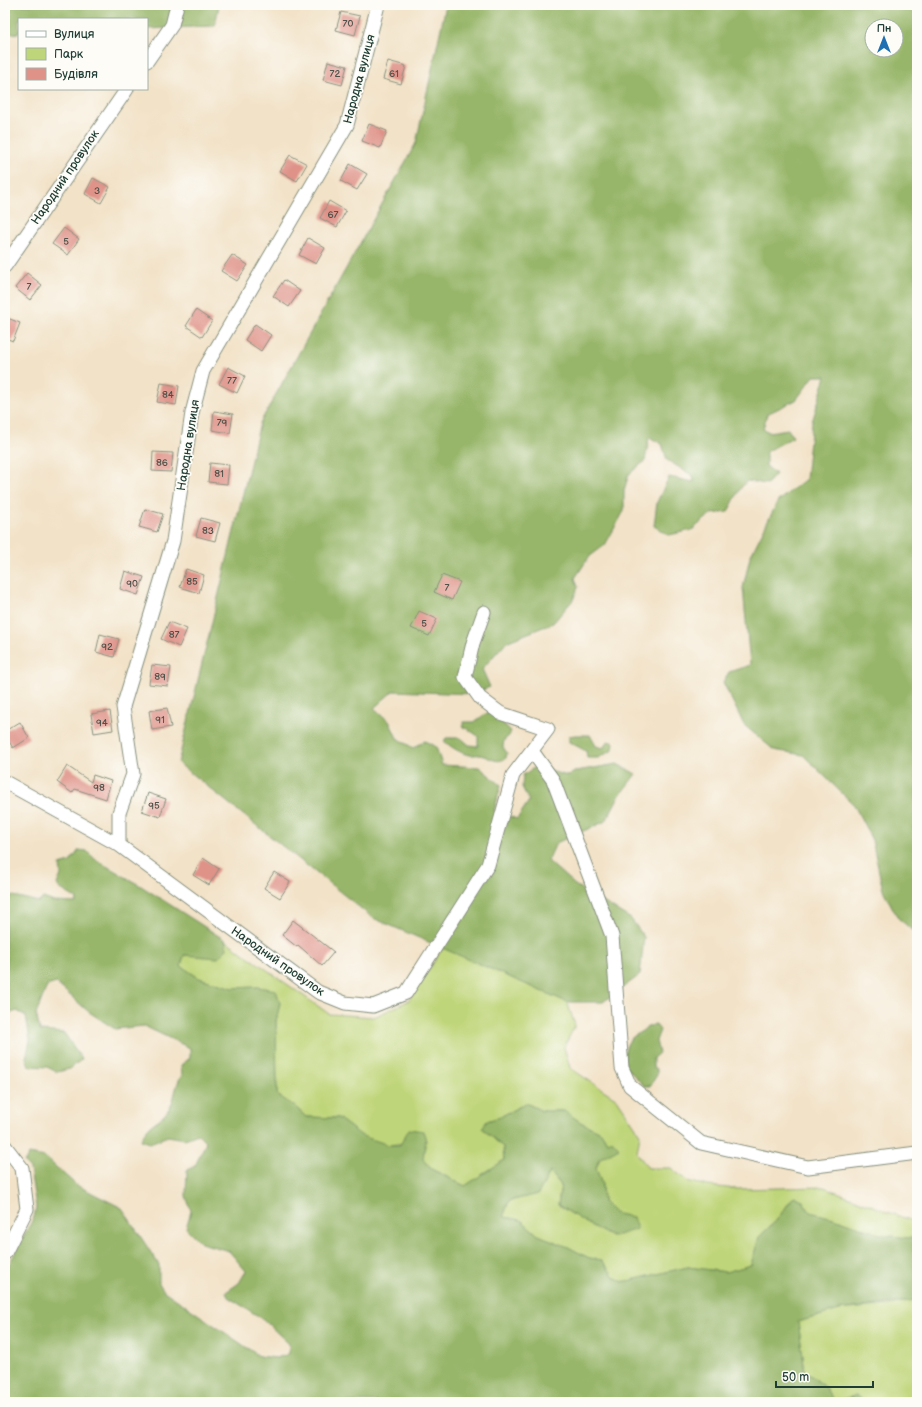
<svg xmlns="http://www.w3.org/2000/svg" width="922" height="1407" font-family="'Balsamiq Sans',sans-serif">
<style>
.green{fill:#bfd579;stroke:#6f8956}
.forest{fill:#97b669;stroke:#5b7a4e;fill-rule:evenodd}
.building{fill:#df9288}
.lines{fill:none;stroke-linecap:round;stroke-linejoin:round}
.street-casing{stroke:#88907e;stroke-width:15}
.street{stroke:#fff;stroke-width:13}
.labels{text-anchor:middle;stroke-width:3.5;stroke-linejoin:round;paint-order:stroke}
.number-label{font-size:10px;fill:#4f5249}
.street-label{font-size:12px;fill:#1f3d34;stroke:#fdfcf7}
</style>
<rect width="100%" height="100%" fill="#fdfcf7"/>
<filter id="ink" filterUnits="userSpaceOnUse"><feTurbulence type="fractalNoise" baseFrequency=".025" numOctaves="2"/><feDisplacementMap in="SourceGraphic" scale="8" xChannelSelector="R" yChannelSelector="G"/><feConvolveMatrix kernelMatrix="1 2 1 2 8 2 1 2 1" color-interpolation-filters="sRGB"/></filter>
<filter id="wash" filterUnits="userSpaceOnUse"><feTurbulence type="fractalNoise" baseFrequency=".012" numOctaves="4" result="noise"/><feDisplacementMap in="SourceGraphic" scale="16" xChannelSelector="R" yChannelSelector="G"/><feGaussianBlur stdDeviation="0.9" result="paint"/><feColorMatrix in="noise" values="0 0 0 0 0 0 0 0 0 0 0 0 0 0 0 0 0 1.4 0 .05"/><feComposite in="paint" operator="in"/></filter>
<g filter="url(#wash)">
<rect width="100%" height="100%" fill="#f2e2c7"/>
<path class="green" d="M225 940 329 1014 374 1017 408 1001 443 948 567 1002 575 1025 564 1047 570 1068 617 1099 640 1134 637 1153 648 1168H671L687 1181 708 1186 737 1189 824 1187 917 1223V1239L882 1235 837 1219 810 1212 802 1200 794 1196 776 1221 759 1237 751 1265 726 1272 688 1267 623 1282 614 1277 602 1260 589 1258 568 1247 538 1235 521 1220 503 1217 509 1201 538 1194 550 1172 561 1185 558 1205 583 1221 612 1237 633 1217 617 1214 603 1202 602 1185 596 1168 607 1142 601 1132 580 1122 565 1111H542L526 1103 500 1117 487 1121 482 1128 503 1147 504 1161 465 1186 431 1169 422 1158 426 1140 389 1145 362 1137 338 1118 306 1117 294 1106 277 1095 276 1021 280 1003 258 987 233 988 199 978 181 966 184 955 218 957 227 949Z
M917 1299V1399L913 1402H866L855 1396 834 1401 824 1386 805 1371 798 1322 839 1310 890 1305Z"/>
<path class="forest" d="M5 5H219L215 26 147 29V19H19V33L5 34Z
M446 5H917V934L898 918 883 890 872 840 854 805 803 755 774 750 744 725 723 682 729 672 750 665 743 588 750 557 778 501 806 479 812 422 826 376H814L796 400 767 414 763 429 769 432 788 429 793 437 766 452V466L776 474 767 484 747 481 740 489 728 512 711 514 692 530 669 535 654 526 657 502 669 477 694 482 693 476 667 460 662 444 649 437 645 461 629 474 624 490V511L605 545 589 557 575 578 578 587 573 600 553 623 506 642 482 669 490 687 473 694 393 691 374 708 389 721 397 738 413 748 425 741 436 747 442 765 479 767 501 785 494 811 517 819 529 801 522 787 523 775 535 767 568 776 576 771 617 764 636 774 619 796 606 821 556 843 548 861 575 885 631 919 644 937 640 975 603 1002H567L373 918 178 763 260 423 416 143ZM872 26H896V50H872Z
M490 711 511 731 509 736 504 740 503 747 507 753 506 758C496 765 489 756 479 755 476 754 472 756 469 755 460 753 451 747 444 741L446 738H461L469 745 478 746V736L468 729 462 727 464 722H474Z
M575 735H590L596 746 603 748 608 741 614 743 613 750 598 758H587L586 751 569 742V736Z
M79 850 87 851 96 860 141 886 225 940 227 949 218 958 184 955 181 966 199 978 233 988 258 987 276 990 280 1003 276 1021 277 1095 294 1106 306 1117 338 1118 362 1136 389 1145H400L409 1129 423 1131 426 1140 423 1158 431 1169 465 1186 504 1160 503 1147 482 1128 487 1121 500 1117 526 1103 542 1111H565L580 1122 601 1132 607 1142 612 1140 619 1148 599 1159 596 1168 602 1185 603 1202 617 1214 633 1217 637 1229 612 1237 583 1221 558 1205 561 1185 550 1172 538 1194 509 1201 503 1217 521 1220 538 1235 568 1247 589 1258 602 1260 614 1277 623 1282 688 1267 726 1272 751 1265 759 1237 776 1221 794 1196 802 1200 810 1212 837 1219 882 1235 917 1239 916 1300 839 1310 798 1322 805 1371 824 1386 834 1401 856 1396 866 1402H5V1272L34 1217 36 1207 30 1169 24 1163 29 1154 45 1157 76 1185 122 1208 159 1265V1283L164 1291 259 1356 276 1358 289 1354V1344L263 1319 228 1297 226 1292 239 1283 246 1271 229 1251 201 1243 186 1228 191 1211 186 1196 187 1170 195 1166 206 1142 198 1134 185 1139 168 1136 150 1143 141 1140C147 1122 160 1123 168 1110 176 1100 174 1086 182 1075L181 1065 190 1058V1048L144 1026 115 1029 89 1012 56 983 47 986 36 1014 40 1031 64 1033 82 1059 70 1069 57 1072 47 1067 29 1066 26 1058 30 1040 26 1016 17 1011 5 1015V971L7 967 5 950V894L39 902 43 898 54 902 76 903 77 899 59 888 57 884 61 875 60 865 70 862Z
M656 1025 660 1030 656 1041 659 1053 653 1058V1067L657 1069V1075L650 1086H644L625 1066C624 1055 624 1044 634 1036 639 1032 643 1032 647 1026Z"/>
<g id="blocks">
<path class="building" d="M341 12 360 16 355 35 336 30Z
M328 61 347 66 342 85 323 80Z
M388 61 406 66 401 84 383 79Z
M369 124 387 131 380 148 362 141Z
M290 155 307 164 297 181 280 171Z
M350 164 367 174 357 190 341 181Z
M93 178 110 187 101 203 85 194Z
M329 201 346 211 337 227 320 218Z
M64 228 79 239 68 255 52 244Z
M308 238 325 248 316 264 299 255Z
M232 255 248 265 237 281 221 271Z
M27 273 42 285 30 300 15 288Z
M284 280 300 291 289 307 273 296Z
M196 310 212 321 202 337 186 326Z
M5 317 20 323 13 341 5 338Z
M255 324 271 335 261 351 245 340Z
M228 367 245 376 237 393 219 384Z
M161 383 179 386 176 405 157 402Z
M214 411 233 414 230 433 212 430Z
M153 452 173 453 171 472 152 471Z
M210 463 229 465 227 484 208 482Z
M145 509 163 514 157 532 139 527Z
M201 518 220 523 215 541 196 536Z
M186 569 204 575 199 593 180 587Z
M125 571 144 577 138 595 120 589Z
M442 575 460 582 452 600 434 592Z
M419 611 437 619 429 636 411 628Z
M169 622 187 629 179 647 161 639Z
M100 634 119 639 114 657 96 652Z
M152 665 171 667 168 686 149 684Z
M167 708 171 727 152 730 149 711Z
M110 711 113 730 94 733 91 714Z
M20 722 29 738 13 748 5 735V731Z
M67 766 91 782 93 775 111 781 106 799 75 789 72 793 57 782Z
M148 793 166 799 160 817 142 811Z
M203 858 219 869 209 885 193 875Z
M274 872 290 882 280 898 264 888Z
M293 920 334 952 322 966 298 945 297 947 282 935Z"/>
</g>
</g>
<g filter="url(#ink)">
<use href="#blocks" fill-opacity="0" stroke="#88907e" stroke-width="1"/>
<g class="lines">
<g class="street-casing">
<path id="street" d="M147 61 172 25 177 5
M5 266 127 89
M532 751 553 780 612 936 622 1068 630 1086 701 1143 808 1167 917 1153
M5 782 119 845 318 992 345 1003 373 1006 406 993 488 865 513 775 548 729 500 713 480 698 465 677 473 643 484 612
M119 845V813L133 774 123 707 173 541 192 413 203 371 347 125 378 5
M5 1146 22 1168 27 1209 5 1253"/>
</g>
<use href="#street" class="street"/>
</g>
</g>
<g class="labels">
<g class="number-label">
<text x="348" y="27">70</text>
<text x="335" y="77">72</text>
<text x="394" y="77">61</text>
<text x="97" y="194">3</text>
<text x="333" y="218">67</text>
<text x="66" y="245">5</text>
<text x="29" y="290">7</text>
<text x="232" y="384">77</text>
<text x="168" y="398">84</text>
<text x="222" y="426">79</text>
<text x="162" y="466">86</text>
<text x="219" y="477">81</text>
<text x="208" y="534">83</text>
<text x="192" y="585">85</text>
<text x="132" y="587">90</text>
<text x="447" y="591">7</text>
<text x="424" y="627">5</text>
<text x="174" y="638">87</text>
<text x="107" y="650">92</text>
<text x="160" y="680">89</text>
<text x="160" y="723">91</text>
<text x="102" y="726">94</text>
<text x="99" y="791">98</text>
<text x="154" y="809">95</text>
</g>
<g class="street-label">
<text transform="translate(359 79) rotate(-75)" y="4">Народна вулиця</text>
<text transform="translate(65 177) rotate(-56)" y="4">Народний провулок</text>
<text transform="translate(188 445) rotate(-81)" y="4">Народна вулиця</text>
<text transform="translate(278 961) rotate(35)" y="4">Народний провулок</text>
</g>
</g>
<rect width="922" height="1407" fill="none" stroke="#fdfcf7" stroke-width="20"/>
<rect x="18" y="18" width="130" height="72" fill="#fdfcf7" stroke="#a4b0a9"/>
<rect x="26" y="31" width="20" height="6" fill="#ffffff" stroke="#a4b0a9"/>
<text x="54" y="38" font-size="12" fill="#1f3d34">Вулиця</text>
<rect x="26" y="48" width="20" height="12" fill="#bfd579" stroke="#a4b0a9"/>
<text x="54" y="58" font-size="12" fill="#1f3d34">Парк</text>
<rect x="26" y="68" width="20" height="12" fill="#df9288" stroke="#a4b0a9"/>
<text x="54" y="78" font-size="12" fill="#1f3d34">Будівля</text>
<g transform="translate(884 38)"><circle r="19" fill="#fdfcf7" stroke="#a4b0a9"/>
<path d="M0-3L7 15L0 10L-7 15Z" fill="#1f6fb2"/>
<text y="-6" font-size="11" font-weight="bold" text-anchor="middle" fill="#1f3d34">Пн</text>
</g>
<path d="M776 1381v6h97v-6" fill="none" stroke="#1f3d34" stroke-width="2"/>
<text x="782" y="1381" font-size="12" fill="#1f3d34" stroke="#fdfcf7" stroke-width="3" paint-order="stroke">50 m</text>
</svg>
